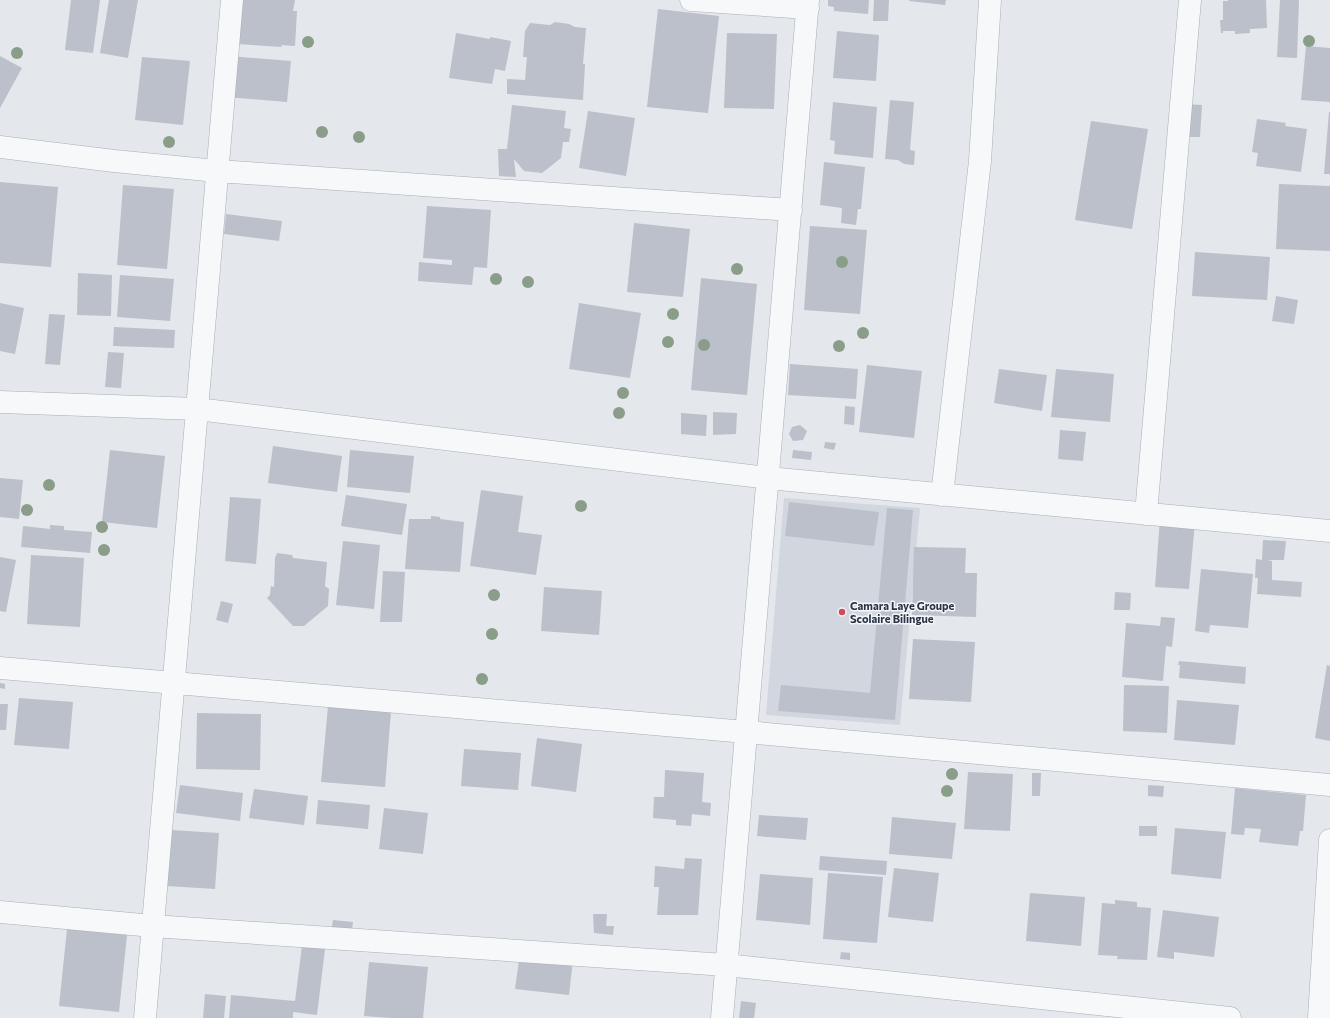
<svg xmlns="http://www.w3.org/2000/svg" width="1330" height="1018" font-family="Commissioner,sans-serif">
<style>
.built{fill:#d2d6de}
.building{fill:#bbc0ca}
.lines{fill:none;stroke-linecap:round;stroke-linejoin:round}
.minor-casing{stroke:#a9aeb7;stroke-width:23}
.minor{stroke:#f7f8fa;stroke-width:22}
.tree{fill:#899d89}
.poi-dot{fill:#d1495b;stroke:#f4f6f9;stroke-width:1.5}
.labels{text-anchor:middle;stroke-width:3;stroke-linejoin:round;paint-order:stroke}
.poi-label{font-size:11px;font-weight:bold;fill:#2b3445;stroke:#f4f6f9;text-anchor:start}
</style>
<rect width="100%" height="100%" fill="#e4e7ec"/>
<path class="built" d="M784 498 920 508 900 725 766 715Z"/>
<path class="building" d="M71 0H100L93 53 65 50Z
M109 0H138L128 58 100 53Z
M241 0H295L293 11H297L295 46 281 45 282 47 237 44Z
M828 0H869L868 14 834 11V7L828 6Z
M874 0H889L888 21H873Z
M909 0H946L945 5 909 1Z
M1228 0H1266L1267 28 1250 29V33L1235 34V31H1223V33H1221L1220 20H1223V1H1228Z
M1280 0H1299L1297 58 1277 57Z
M658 9 719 16 708 113 647 107Z
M555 22 569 24 575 27 586 28 583 64H585L583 100 507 94V79L525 80 527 57H523L525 31 530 23 550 25Z
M837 31 879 35 876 81 833 78Z
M456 33 490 39V37L511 41 505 71 495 69 492 84 449 78Z
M727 33 777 34 774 109 724 108Z
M1306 46 1330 48V102L1301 100Z
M0 56 22 68 0 108Z
M230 56 291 61 287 102 226 97Z
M142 57 190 61 183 125 135 120Z
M890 100 914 102 910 150 915 151 914 165 904 164 898 160 885 159Z
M833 102 877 107 873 158 834 154 835 141 830 140Z
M1185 104 1202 105 1200 137H1184Z
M512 105 566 111 564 128 571 129 569 142H563L561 158 542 173 524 171 514 159 516 177 499 176 498 149H507Z
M588 111 635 118 626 176 579 168Z
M1329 112H1330V174H1324Z
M1257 119 1286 123 1285 126 1307 129 1301 172 1256 166 1258 153 1252 152Z
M1091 121 1148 129 1132 229 1075 220Z
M824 162 865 167 861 209H858L856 225 841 223 842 208 820 205Z
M0 182 58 187 51 267 0 263Z
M1279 184 1330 186V251L1276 249Z
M123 185 174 189 167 269 117 265Z
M427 206 491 210 487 268 474 267 472 285 418 281 419 262 452 265V260L423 258Z
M226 214 282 221 279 241 224 234Z
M634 223 690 229 683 297 627 292Z
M810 226 867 230 860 314 804 310Z
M1195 252 1270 257 1267 300 1192 296Z
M78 273 112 275 111 316 77 315Z
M120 275 174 279 170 321 117 317Z
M701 278 757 284 747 395 691 390Z
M1276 296 1298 300 1294 324 1272 321Z
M0 303 24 308 15 354 0 351Z
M579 303 641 313 630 378 569 369Z
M49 314 65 315 60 365 45 364Z
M114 327 175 330 174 348 113 346Z
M108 352 124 353 121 388 105 387Z
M790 364 858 369 856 399 788 395Z
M867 365 922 371 914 438 859 432Z
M999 369 1047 375 1042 411 994 403Z
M1056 369 1114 374 1110 422 1051 417Z
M845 406 855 407 854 425 844 424Z
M713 412 737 413 736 434 713 435Z
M681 413 707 415 706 436 681 434Z
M800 425 807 431 803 440 793 441 789 434 792 427Z
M1060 430 1086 432 1083 461 1058 459Z
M825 442 836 443 834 450 824 448Z
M273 446 342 456 337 492 268 483Z
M110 450 165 456 157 528 102 522Z
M350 450 414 456 410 493 347 487Z
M793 450 812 452 811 460 792 458Z
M0 478 23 480 19 519 0 517Z
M481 490 523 496 518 532 542 535 536 575 470 566Z
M346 495 407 504 402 535 341 526Z
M230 497 261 499 256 564 225 561Z
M789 502 879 512 874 546 785 536Z
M887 508 913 510 895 720 778 711 781 685 870 693Z
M431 516 440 517V519L464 522 460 572 405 569 409 519H431Z
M1160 518 1195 521 1189 589 1155 587Z
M50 525 64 526V530L92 532 90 553 21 547 23 526 50 529Z
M1263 540 1286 541 1284 560H1267L1272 561V580L1302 582 1301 597 1257 594 1258 578H1255L1256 559 1262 560Z
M343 541 380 545 374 609 336 605Z
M914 547 966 548 965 573H977L976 617 912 615Z
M277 553 292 555 293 558 327 562 325 586 329 589 328 606 304 626H293L267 598 270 595 271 586 274 587 275 558Z
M31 555 84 558 80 627 27 624Z
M0 557 16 560 6 612 0 611Z
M1201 569 1253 574 1248 628 1210 625 1209 633 1195 631Z
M383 571 405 572 402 622H380Z
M544 587 602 591 599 635 541 631Z
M1115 592 1131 593 1130 610H1114Z
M221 601 233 604 228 623 216 620Z
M1161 617 1175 618 1172 647 1166 646 1163 681 1122 677 1126 623 1160 626Z
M913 639 975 642 971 702 909 699Z
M1179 661 1246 667 1245 684 1179 678 1180 665H1178Z
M1327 665 1330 666V741L1315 738Z
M0 683 5 684V689L0 688Z
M1124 685 1169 686 1167 733 1123 731Z
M19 698 73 702 69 749 14 745Z
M1177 700 1239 705 1235 745 1174 740Z
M0 704H8L6 730H0Z
M328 706 391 712 385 787 321 782Z
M197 713 261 714 260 770 196 769Z
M537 738 582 744 576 792 531 786Z
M464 749 521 753 518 790 461 786Z
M665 770 704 773 702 802 711 803 710 816 692 814 691 826 676 825V820L653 818 654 797H664Z
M968 772 1013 774 1010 831 964 829Z
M1032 773H1041L1040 796H1032Z
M180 785 243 793 240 821 176 813Z
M1148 785 1164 786 1163 797 1148 796Z
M1235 788 1306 795 1303 831H1300L1298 846 1259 842 1261 829 1245 828 1244 835 1231 834Z
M254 789 308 796 304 825 249 818Z
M318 800 370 805 368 829 316 824Z
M384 808 428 813 423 854 379 849Z
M759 815 808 818 806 840 757 836Z
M892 817 956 823 952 859 889 854Z
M1139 826H1157V836H1139Z
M1175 828 1226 832 1221 879 1171 874Z
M171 830 219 833 215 889 167 886Z
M820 856 887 861 886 875 819 870Z
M685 858 702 859 698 915H657L659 887H654L655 866 684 869Z
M894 868 939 873 933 922 888 917Z
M828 873 883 877 877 943 823 939Z
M760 874 813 878 810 925 756 920Z
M1030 893 1085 897 1081 946 1026 941Z
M1115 900 1137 902V907L1151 908 1147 960 1117 959 1118 956 1098 955 1102 903 1115 904Z
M1163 910 1219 917 1214 957 1174 952V959L1157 957Z
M593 914H607L606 926H614L613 935 594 933Z
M333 920 353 922 352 930 332 927Z
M67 929 127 935 119 1012 59 1006Z
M302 946 325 949 317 1015 293 1012V1018H229L231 995 295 1001Z
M841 952 850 953V960L840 959Z
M520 953 573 960 569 995 515 989Z
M369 962 428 967 423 1018H391L364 1016Z
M205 994 226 996 224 1018H203Z
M741 1001 756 1003 754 1018H739Z"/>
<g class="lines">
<g class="minor-casing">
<path id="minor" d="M691 0 808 8
M0 147 114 161 217 171 791 210
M0 402 197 409 768 478 1330 531
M942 495 980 161 990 0
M1146 514 1190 0
M0 668 746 732 1330 785
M0 912 153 926 726 965 1230 1018
M145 1018 232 0
M722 1018 808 0
M1319 1018 1330 840"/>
</g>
<use href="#minor" class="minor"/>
</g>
<g class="tree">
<circle cx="1309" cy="41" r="6"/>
<circle cx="308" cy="42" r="6"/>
<circle cx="17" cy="53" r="6"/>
<circle cx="322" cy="132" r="6"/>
<circle cx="359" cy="137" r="6"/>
<circle cx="169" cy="142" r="6"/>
<circle cx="842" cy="262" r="6"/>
<circle cx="737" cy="269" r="6"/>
<circle cx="496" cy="279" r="6"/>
<circle cx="528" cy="282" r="6"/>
<circle cx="673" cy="314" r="6"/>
<circle cx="863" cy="333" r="6"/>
<circle cx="668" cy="342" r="6"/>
<circle cx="704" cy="345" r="6"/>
<circle cx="839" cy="346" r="6"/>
<circle cx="623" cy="393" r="6"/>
<circle cx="619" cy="413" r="6"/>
<circle cx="49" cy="485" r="6"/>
<circle cx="581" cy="506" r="6"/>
<circle cx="27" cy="510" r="6"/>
<circle cx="102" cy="527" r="6"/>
<circle cx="104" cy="550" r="6"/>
<circle cx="494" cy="595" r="6"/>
<circle cx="492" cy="634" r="6"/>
<circle cx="482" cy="679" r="6"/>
<circle cx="952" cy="774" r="6"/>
<circle cx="947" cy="791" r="6"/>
</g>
<circle class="poi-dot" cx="842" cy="612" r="4"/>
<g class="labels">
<g class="poi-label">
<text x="850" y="610">Camara Laye Groupe<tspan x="850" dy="13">Scolaire Bilingue</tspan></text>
</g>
</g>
</svg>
